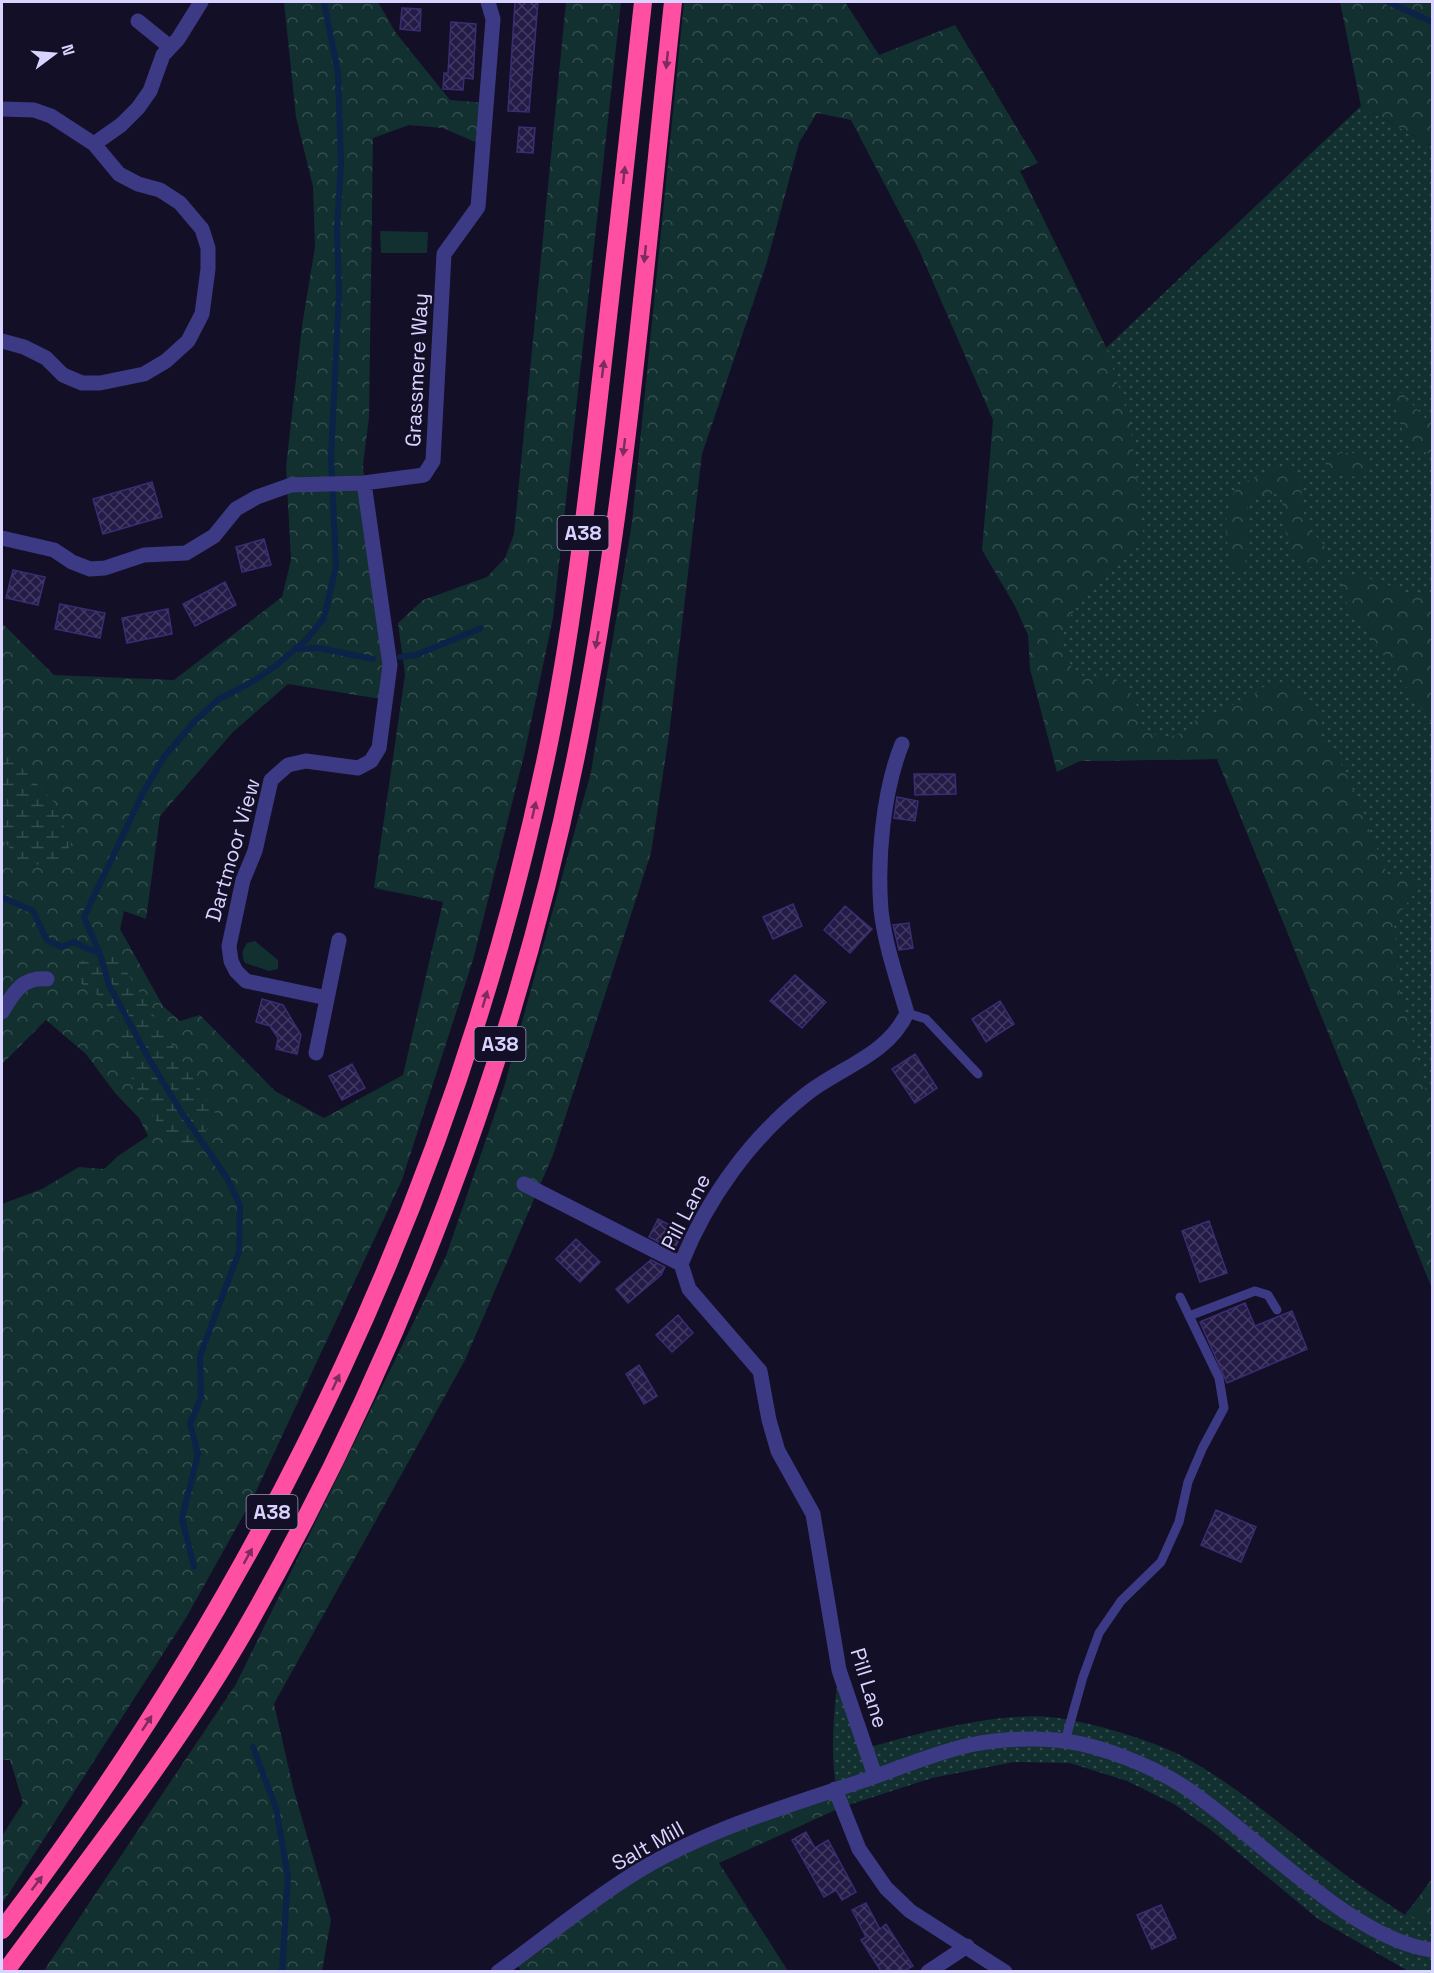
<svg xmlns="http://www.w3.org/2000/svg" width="1434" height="1973" font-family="'Space Grotesk',sans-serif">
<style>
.grass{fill:url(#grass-dots)}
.forest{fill:url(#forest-crowns)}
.wetland{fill:url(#wetland-marsh)}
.green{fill:#12302f}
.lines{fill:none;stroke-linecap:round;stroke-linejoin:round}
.stream{stroke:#0c2248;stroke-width:6}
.building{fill:url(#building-cross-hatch);stroke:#3b2d73;stroke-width:1.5}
.lane{stroke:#3d3a85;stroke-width:9}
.street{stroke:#3d3a85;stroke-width:15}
.highway{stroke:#ff4fa3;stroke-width:18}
.oneway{fill:#7d2c5e}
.labels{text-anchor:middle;stroke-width:5;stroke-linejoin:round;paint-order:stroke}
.shield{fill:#130f26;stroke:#9e99be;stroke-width:1.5}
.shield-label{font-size:20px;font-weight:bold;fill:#d9d4ff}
.street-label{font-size:21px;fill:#d9d4ff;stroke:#130f26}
</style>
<defs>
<pattern id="grass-dots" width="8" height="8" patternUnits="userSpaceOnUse" patternTransform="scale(1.5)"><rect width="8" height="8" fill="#12302f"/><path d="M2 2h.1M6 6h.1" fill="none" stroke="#344d4e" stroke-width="1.8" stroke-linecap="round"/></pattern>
<pattern id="forest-crowns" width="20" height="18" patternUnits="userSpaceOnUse" patternTransform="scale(1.5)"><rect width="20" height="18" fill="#12302f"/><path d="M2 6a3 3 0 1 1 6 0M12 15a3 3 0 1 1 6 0" fill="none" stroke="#344d4e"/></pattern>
<pattern id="wetland-marsh" width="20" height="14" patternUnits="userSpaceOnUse" patternTransform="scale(1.5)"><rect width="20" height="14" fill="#12302f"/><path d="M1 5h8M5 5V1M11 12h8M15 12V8" fill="none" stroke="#344d4e"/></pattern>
<pattern id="building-cross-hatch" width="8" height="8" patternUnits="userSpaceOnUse" patternTransform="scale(1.5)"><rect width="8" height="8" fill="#241b47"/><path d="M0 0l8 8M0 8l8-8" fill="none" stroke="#433b63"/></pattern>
</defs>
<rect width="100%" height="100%" fill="#130f26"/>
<path class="grass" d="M1361 106 1432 146V1288L1217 759 1080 761 1035 603 1106 348Z
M839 1670 866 1748C921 1733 1001 1710 1058 1718 1093 1723 1152 1740 1184 1757 1240 1787 1287 1831 1338 1869 1359 1886 1383 1900 1405 1915L1432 1879V1971H1408L1318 1919 1211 1830 1174 1804 1127 1781 1070 1763 1014 1762 932 1778 842 1807C827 1770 834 1710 839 1670Z"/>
<path class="forest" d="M284 2H378L396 33 450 100 486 103 482 145 443 128 409 125 373 138 369 418 363 465 387 700 288 684 233 732 160 816 146 919 124 911 120 929 163 1006 180 1021 200 1015 275 1091 324 1118 403 1075 443 902 374 888 405 675 398 623 423 600 487 577 505 558 514 534 566 2H621L553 618 525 751 473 960 402 1180 253 1498 186 1618 2 1904V1836L23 1803 10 1760H2V1204L42 1189 79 1167 104 1169 118 1156 148 1136 139 1118 115 1093 86 1054 46 1020 2 1064V623L54 675 174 680 282 597 291 560 286 467 302 326 315 247 313 187 296 117Z
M684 2H845L879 55 955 25 1038 163 1020 171 1106 347 1130 422 1144 541C1124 561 1066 609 1062 634 1060 646 1070 662 1074 673L1092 678 1113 677C1139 697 1136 701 1142 732L1169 737 1186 732 1196 720 1251 697 1263 687 1286 685 1323 712 1320 735 1345 770 1389 878 1411 875 1419 887 1394 921 1400 992 1426 1091 1432 1093V1288L1217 759 1080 761 1057 772 1030 669 1028 635 1015 606 982 550 993 420 919 250 851 120 817 113 799 143 767 262 702 454 669 735 651 853 553 1155 465 1360 274 1704 293 1787 331 1920 322 1971 43 1972 236 1684 446 1256 504 1087 591 772 632 522Z
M1340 2H1432V146L1361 106Z
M1401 392 1427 420 1432 418V454L1412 449 1404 436 1392 397Z
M1334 453H1362L1370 468 1363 477 1328 475 1325 460Z
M1277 469H1296C1304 488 1300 505 1307 524 1313 539 1324 536 1329 559L1321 568 1304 567C1283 547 1285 521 1281 493 1268 493 1258 495 1248 503L1245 567 1235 570C1225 550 1222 511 1235 491 1243 480 1264 474 1277 469Z
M1340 575 1378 580 1410 596H1432V723L1347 604Z
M835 1789 842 1807 719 1863 788 1971 522 1972 514 1961 640 1870Z
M1432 1879V1922L1406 1915Z"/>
<path class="wetland" d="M2 747 53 801 71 843 60 867 23 863 2 839Z
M113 950 215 1113 201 1141 189 1153 166 1138 116 1051 119 1025 102 998 79 982V962Z"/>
<path class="green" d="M380 231 428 232 427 253H381Z
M255 941 278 960V969L269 971 245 963C241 955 242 950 247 943Z"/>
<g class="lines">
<path class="stream" d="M1388 2 1432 22
M296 649 319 648 373 659
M400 657 416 655 481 628
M2 897 33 911 47 940 62 947 74 942 100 954 109 985 149 1059 182 1113 227 1178 240 1205 239 1252 200 1356 201 1397 190 1424 198 1454 182 1518 194 1567
M100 954 84 917 142 795 164 757 195 721 219 699 252 682 278 664 307 639 324 618 336 566 331 457 339 294 337 229 341 163 338 73 324 2
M253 1747 276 1808 288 1876 282 1972"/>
</g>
<path class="building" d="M515 2H538L529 112 508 111Z
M402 8 421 9 420 31 400 29Z
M451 22 476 24 473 79 464 78 463 90 443 89 444 73H448Z
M519 127 535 128 533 153 517 152Z
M152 482 162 517 103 534 93 499Z
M264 539 271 565 242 572 236 547Z
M13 570 45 577 38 605 6 598Z
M225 582 236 605 195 626 183 604Z
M60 604 105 613 100 638 55 629Z
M168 609 172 634 127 643 122 618Z
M914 774H955L956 794 915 795Z
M897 797 918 801 915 821 894 818Z
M793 904 802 926 773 939 763 917Z
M845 906 872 929 850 953 824 930Z
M909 923 913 948 899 950 893 925Z
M795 975 826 1002 802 1028 770 1001Z
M262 999 283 1005 301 1035 297 1054 276 1049 278 1038 270 1026 256 1022Z
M1000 1001 1014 1024 986 1042 972 1019Z
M915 1054 937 1088 915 1103 892 1069Z
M352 1064 365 1088 342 1100 329 1076Z
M658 1219 683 1232 674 1250 649 1237Z
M1209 1221 1227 1273 1200 1282 1182 1231Z
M576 1239 600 1262 580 1282 556 1259Z
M651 1260 665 1267 661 1275 628 1303 616 1289Z
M1245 1303 1255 1326 1292 1311 1307 1349 1227 1383 1200 1322Z
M678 1315 693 1333 672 1352 656 1335Z
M639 1365 657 1396 644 1404 626 1374Z
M1216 1510 1256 1527 1241 1562 1201 1545Z
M806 1832 815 1848 828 1840 856 1892 842 1900 836 1890 824 1897 792 1840Z
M866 1903 880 1929 886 1924 913 1966 904 1971H881L861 1940 866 1937 852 1910Z
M1161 1905 1176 1938 1152 1949 1137 1915Z"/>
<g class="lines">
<path class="lane" d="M907 1013 926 1019 978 1074
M1189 1316 1255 1291 1268 1295 1277 1310
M1065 1741 1083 1677 1099 1633 1121 1601 1161 1562 1179 1522 1188 1482 1203 1447 1224 1408 1219 1378 1180 1297"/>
<path class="street" d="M138 21 170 47
M2 109 34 110 51 116 94 144 119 174 138 184 160 190 180 203 202 229 208 248V269L202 314 188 341 166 361 144 374 100 383H82L63 375 46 358 24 347 2 341
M94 144 121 125 138 108 150 91 163 55 178 39 201 2
M2 538 54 550 72 562 90 569 105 568 144 555 186 553 214 536 236 509 257 497 291 485 364 483 424 475 433 461 444 254 478 207 493 19 488 2
M327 998 246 981 236 971 231 961 229 946 243 880 255 851 271 780 288 765 306 761 358 768 371 761 379 748 390 665 364 483
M2 1012C14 992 22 977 47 979
M316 1053 339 940
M524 1184 681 1264
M875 1776 839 1670 813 1514 778 1451 769 1420 760 1371 689 1289 681 1264C707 1198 752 1136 809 1092 844 1066 888 1054 907 1013 897 979 885 945 881 910 877 859 883 791 902 744
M835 1789 859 1849 886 1888 910 1911 1005 1972
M498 1972C544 1939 593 1898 640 1870 709 1829 789 1805 865 1780 900 1768 934 1753 970 1745 998 1739 1037 1737 1065 1741 1102 1746 1152 1766 1183 1786 1254 1832 1351 1940 1432 1950
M928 1972 967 1946"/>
<path class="highway" d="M2 1930C269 1580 461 1175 549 743 571 635 584 524 597 414 613 277 628 139 643 2
M5 1972C89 1858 179 1746 249 1623 401 1356 517 1053 577 751 627 504 646 251 673 2"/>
</g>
<defs><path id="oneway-solid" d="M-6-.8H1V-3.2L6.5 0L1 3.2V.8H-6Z" transform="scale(1.5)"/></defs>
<g class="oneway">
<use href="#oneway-solid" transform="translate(667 60) rotate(96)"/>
<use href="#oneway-solid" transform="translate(624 175) rotate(-84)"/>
<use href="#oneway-solid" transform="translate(645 254) rotate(96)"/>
<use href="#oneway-solid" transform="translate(603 369) rotate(-83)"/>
<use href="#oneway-solid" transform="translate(624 447) rotate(97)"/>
<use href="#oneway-solid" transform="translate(597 640) rotate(100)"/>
<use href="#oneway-solid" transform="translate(534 810) rotate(-77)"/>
<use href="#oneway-solid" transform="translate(485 999) rotate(-74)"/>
<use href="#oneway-solid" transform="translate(336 1382) rotate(-65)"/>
<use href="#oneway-solid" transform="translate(248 1556) rotate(-61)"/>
<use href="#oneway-solid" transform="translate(147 1723) rotate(-57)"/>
<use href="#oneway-solid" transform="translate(37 1883) rotate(-53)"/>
</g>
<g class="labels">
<g class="shield">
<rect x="557.5" y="516" width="51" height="34" rx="4.5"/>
<rect x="474.5" y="1027" width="51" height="34" rx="4.5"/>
<rect x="246.5" y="1495" width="51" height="34" rx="4.5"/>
</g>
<g class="shield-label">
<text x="583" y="540">A38</text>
<text x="500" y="1051">A38</text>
<text x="272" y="1519">A38</text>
</g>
<g class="street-label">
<text transform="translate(417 370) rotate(-87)" y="7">Grassmere Way</text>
<text transform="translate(233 850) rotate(-74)" y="7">Dartmoor View</text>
<text transform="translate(686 1212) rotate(-63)" y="7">Pill Lane</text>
<text transform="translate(869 1688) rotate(73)" y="7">Pill Lane</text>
<text transform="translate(648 1846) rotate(-29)" y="7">Salt Mill</text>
</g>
</g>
<rect width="1434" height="1973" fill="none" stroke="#d9d4ff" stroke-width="6"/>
<g transform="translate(54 54) rotate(74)" stroke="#130f26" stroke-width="4.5" paint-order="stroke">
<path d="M0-4.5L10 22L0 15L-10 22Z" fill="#d9d4ff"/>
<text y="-9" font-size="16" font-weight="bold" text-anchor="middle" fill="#d9d4ff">N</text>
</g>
</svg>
